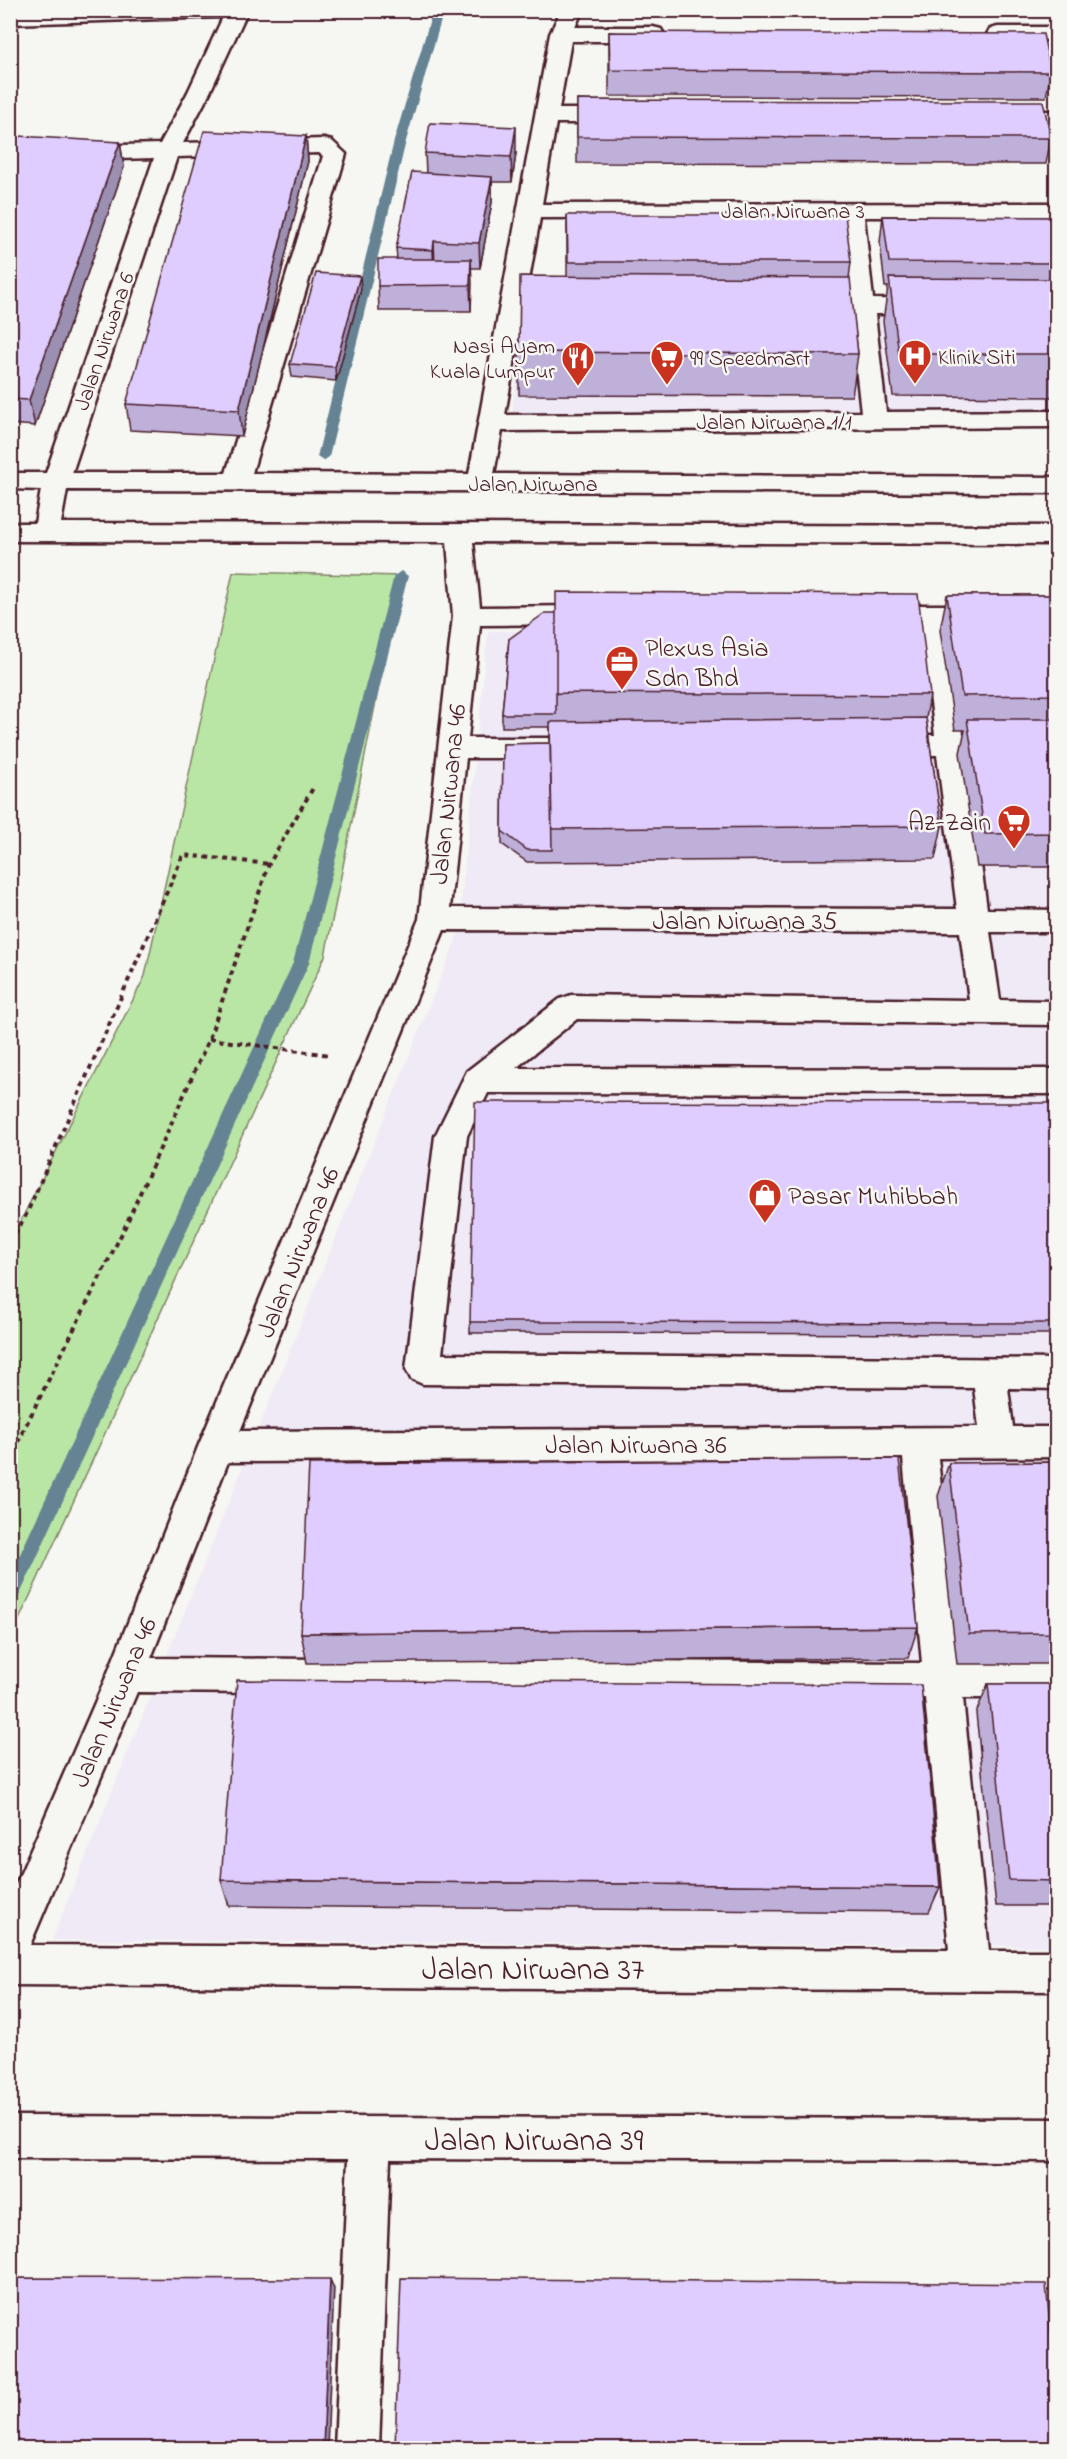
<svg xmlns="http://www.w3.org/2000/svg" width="1067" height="2459" font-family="'Indie Flower',sans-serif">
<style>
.built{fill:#efeaf6}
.green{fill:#b9e6a4;stroke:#828268;stroke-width:1.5}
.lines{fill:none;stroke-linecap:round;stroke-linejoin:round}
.stream{fill:#668393;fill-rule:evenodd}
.minor-casing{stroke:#4a1f2b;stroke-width:5}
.path-far1{stroke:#4a1f2b;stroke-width:4;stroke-dasharray:5 4.5;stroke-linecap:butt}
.path{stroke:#4a1f2b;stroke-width:4.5;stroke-dasharray:8 5;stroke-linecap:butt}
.minor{fill:#f6f6f2;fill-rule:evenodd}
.wall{fill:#bfb0da;stroke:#4a1f2b;stroke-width:1.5}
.shaded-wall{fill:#9b90b2;stroke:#4a1f2b;stroke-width:1.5}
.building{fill:#decdfe;stroke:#4a1f2b;stroke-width:1.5}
.labels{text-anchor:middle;stroke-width:5;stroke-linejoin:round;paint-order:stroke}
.far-street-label{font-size:22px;fill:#4a1f2b;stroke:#f6f6f2}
.far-poi-label{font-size:22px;fill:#4a1f2b;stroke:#f6f6f2;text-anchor:start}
.poi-label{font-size:26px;fill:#4a1f2b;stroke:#f6f6f2;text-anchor:start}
.street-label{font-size:26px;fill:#4a1f2b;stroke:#f6f6f2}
.near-street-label{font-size:32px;fill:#4a1f2b;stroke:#f6f6f2}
</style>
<rect width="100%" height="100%" fill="#f6f6f2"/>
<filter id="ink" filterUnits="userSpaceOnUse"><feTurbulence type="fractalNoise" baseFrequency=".0167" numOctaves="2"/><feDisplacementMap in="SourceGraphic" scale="12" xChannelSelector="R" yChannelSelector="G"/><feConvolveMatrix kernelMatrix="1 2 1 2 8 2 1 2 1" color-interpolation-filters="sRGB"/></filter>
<g filter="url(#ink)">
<path class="built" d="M525 311 1056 314V409L512 412Z
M1056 628V1946L52 1940 458 935 488 631Z"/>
<path class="green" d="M233 572 401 576 325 956 11 1637V1240L145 976Z"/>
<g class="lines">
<path class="stream" d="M433 10H444L406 141 329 457 323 461 317 457 394 141Z
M401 571 408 576 309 963 16 1603 10 1605V1576L293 963 394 576Z"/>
<g class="minor-casing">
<path id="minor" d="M248 10 210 92 183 143 324 139 332 141 346 154 252 473 469 474 550 34 561 10H583L575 27H653L661 29 664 34 661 39 653 41H571L559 109H623L631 111 634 116 631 121 623 123H556L542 204 1056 203V217H864L873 299 929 300 938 302 941 307 938 312 929 314H875L886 412 1056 411V427L502 431 494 474 1056 477V493L67 490 61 523 1056 526V544L473 542 480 607 587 606 597 608 601 615 597 622 587 624 480 625 468 738H548L558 741 562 748 558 755 548 758H466L450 908 957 909 937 755H884L874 752 870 745 874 738 884 735H935L921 623H875L865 621 861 614 865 607 875 605H1056V623H948L963 734H1056V754L966 755 987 909 1056 910V932H990L1000 1000 1056 1001V1025L577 1019 516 1068 1056 1069V1094L488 1093 467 1136 442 1354 1056 1359V1389L1008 1388 1013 1427H1056V1457L938 1458 959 1663 1056 1664V1698H963L989 1951H1056V1991L10 1985V1898L107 1675 198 1447 419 919 453 616 447 542 10 541V523H35L41 490 10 489V473H46L154 158 10 162V148L160 144 188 92 223 17 10 24V12ZM319 153 323 156 226 473H72L177 157ZM840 217 849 299H809L800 301 797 306 800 311 850 314 861 412 505 415 523 312H566L575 310 578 305 575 300 526 297 540 218ZM444 930 960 932 969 1000 571 995 560 999 467 1071 435 1136 406 1369 411 1379 423 1384 974 1388 979 1427 240 1431ZM903 1458 922 1663 151 1658 228 1462ZM137 1692 925 1698 949 1950 30 1945Z
M998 27H1056V40L990 39 987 34 990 29Z
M1001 111H1056V125L993 123 990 118 993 113Z
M10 2116 1056 2119V2161L390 2159 379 2448H335L348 2159 10 2158Z"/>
</g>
<path class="path-far1" d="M209 1039 330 1055
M10 1242 26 1215 183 855 269 864
M22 1433 124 1229 209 1039 269 864 313 788"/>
<path class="path" d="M10 1457 23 1432"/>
<use href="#minor" class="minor"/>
</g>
<path class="wall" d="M609 32 1051 72 1046 97 609 96Z
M577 100 1051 138 1046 164 577 163Z
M306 136 308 161 242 436 130 430 126 404Z
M120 142 124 167 35 426 10 424V155Z
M425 153H516L512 182H492V202L480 268H471V311H379L378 286 397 259 396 248 426 173Z
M567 215 851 262 849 278 858 354 852 396 519 395V352L567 277Z
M883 216 1056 217V397L893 396 883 321 888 287H885L880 242Z
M361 289 336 381 292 377 290 364Z
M947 595H1056V867H977L960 753 965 730H955L940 630Z
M509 639 930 695 926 718 942 826 935 859 527 862 502 844 503 744 550 743V727H502V714Z
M1056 1103V1334L470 1333V1322Z
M1056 1462V1664H957L938 1496 949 1463Z
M918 1627 908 1658 307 1663 301 1633Z
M988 1684H1056V1906H996L976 1713Z
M221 1880 940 1887 929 1912 229 1906Z"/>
<path class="shaded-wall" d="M516 127V153L512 182 511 157Z
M306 136 308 161 242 436 239 410Z
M120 142 124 167 35 426 29 400Z
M492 177V202L480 268 479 243Z
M434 241 435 266 434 275 433 250Z
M471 259 472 284 471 311 470 285Z
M360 276 361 289 336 381 335 367Z
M330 2279 334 2289 327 2448H323Z"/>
<path class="building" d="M609 32 1043 34 1051 72 610 70Z
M577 100 1043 101 1051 138 577 137Z
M430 123 516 127 511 157 425 153Z
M204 131 306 136 239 410 126 404Z
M18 136 120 142 29 400 10 399V155Z
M412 172 492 177 479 243 434 241 433 250 396 248Z
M567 215H845L851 262H568Z
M883 216 1056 217V263L889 262Z
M378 259H471L470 285 378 286Z
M316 273 360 276 335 367 290 364Z
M520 276 850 278 858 354 519 352Z
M889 278 1056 279V354H899Z
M556 592 918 594 930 695 556 693Z
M947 595H1056V695L962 696Z
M545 613H556V714H502L509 639Z
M926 718 942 826 552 829 550 722Z
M967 719H1056V833L985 834Z
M550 743 552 850H527L502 831 503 744Z
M475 1102 1056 1103V1323L470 1322Z
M899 1459 918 1627 301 1633 309 1464Z
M1056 1462V1633L969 1634 949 1463Z
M237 1680 921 1685 940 1887 221 1880Z
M988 1684H1056V1881L1009 1880Z
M10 2278 330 2279 323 2448H10Z
M401 2278 1046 2284 1056 2390V2448H395Z"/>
</g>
<defs>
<g id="hospital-pin" transform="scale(1.725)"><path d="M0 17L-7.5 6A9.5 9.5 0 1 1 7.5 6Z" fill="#c8321e" stroke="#f6f6f2"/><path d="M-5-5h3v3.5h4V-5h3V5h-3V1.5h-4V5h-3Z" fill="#fff"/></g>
<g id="supermarket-pin" transform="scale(1.725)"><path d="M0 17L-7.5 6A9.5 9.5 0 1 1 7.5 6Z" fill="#c8321e" stroke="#f6f6f2"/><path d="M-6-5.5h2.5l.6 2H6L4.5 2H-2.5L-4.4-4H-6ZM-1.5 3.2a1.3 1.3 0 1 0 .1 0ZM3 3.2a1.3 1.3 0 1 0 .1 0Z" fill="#fff"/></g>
<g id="restaurant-pin" transform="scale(1.725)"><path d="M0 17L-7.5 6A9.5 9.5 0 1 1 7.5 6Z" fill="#c8321e" stroke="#f6f6f2"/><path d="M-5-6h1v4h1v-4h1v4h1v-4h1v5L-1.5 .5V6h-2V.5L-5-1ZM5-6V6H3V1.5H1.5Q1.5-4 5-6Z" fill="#fff"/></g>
<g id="office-pin" transform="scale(1.725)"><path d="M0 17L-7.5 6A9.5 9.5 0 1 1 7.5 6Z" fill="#c8321e" stroke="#f6f6f2"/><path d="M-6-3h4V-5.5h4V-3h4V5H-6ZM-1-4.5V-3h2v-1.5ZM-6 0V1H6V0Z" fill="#fff"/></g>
<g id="shop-pin" transform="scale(1.725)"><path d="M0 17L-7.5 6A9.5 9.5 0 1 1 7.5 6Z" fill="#c8321e" stroke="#f6f6f2"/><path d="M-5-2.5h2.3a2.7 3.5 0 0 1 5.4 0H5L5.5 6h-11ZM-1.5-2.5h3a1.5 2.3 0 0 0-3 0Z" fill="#fff"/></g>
</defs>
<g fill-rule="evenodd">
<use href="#hospital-pin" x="915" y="356"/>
<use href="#supermarket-pin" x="667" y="357"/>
<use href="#restaurant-pin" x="578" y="358"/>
<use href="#office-pin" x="622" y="662"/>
<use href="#supermarket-pin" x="1014" y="821"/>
<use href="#shop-pin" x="765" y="1195"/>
</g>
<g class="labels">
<g class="far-street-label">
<text x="793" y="218">Jalan Nirwana 3</text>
<text transform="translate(103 341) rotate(-71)" y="8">Jalan Nirwana 6</text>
<text x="774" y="429">Jalan Nirwana 1/1</text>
<text x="533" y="491">Jalan Nirwana</text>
</g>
<g class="far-poi-label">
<text x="555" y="353" text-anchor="end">Nasi Ayam<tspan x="555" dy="25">Kuala Lumpur</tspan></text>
<text x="938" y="364">Klinik Siti</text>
<text x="690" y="365">99 Speedmart</text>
</g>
<g class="poi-label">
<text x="645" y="656">Plexus Asia<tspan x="645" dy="30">Sdn Bhd</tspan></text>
<text x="991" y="830" text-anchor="end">Az-Zain</text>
<text x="788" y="1204">Pasar Muhibbah</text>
</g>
<g class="street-label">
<text transform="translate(447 794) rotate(-84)" y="9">Jalan Nirwana 46</text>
<text x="745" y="929">Jalan Nirwana 35</text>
<text transform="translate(297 1252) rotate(-68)" y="9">Jalan Nirwana 46</text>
<text x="636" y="1453">Jalan Nirwana 36</text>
<text transform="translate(113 1702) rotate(-67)" y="9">Jalan Nirwana 46</text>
</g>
<g class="near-street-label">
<text x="533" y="1979">Jalan Nirwana 37</text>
<text x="534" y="2150">Jalan Nirwana 39</text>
</g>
</g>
<rect width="1067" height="2459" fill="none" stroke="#f6f6f2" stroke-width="36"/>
<rect x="18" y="18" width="1031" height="2423" fill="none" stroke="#4a1f2b" stroke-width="2" filter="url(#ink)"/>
</svg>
